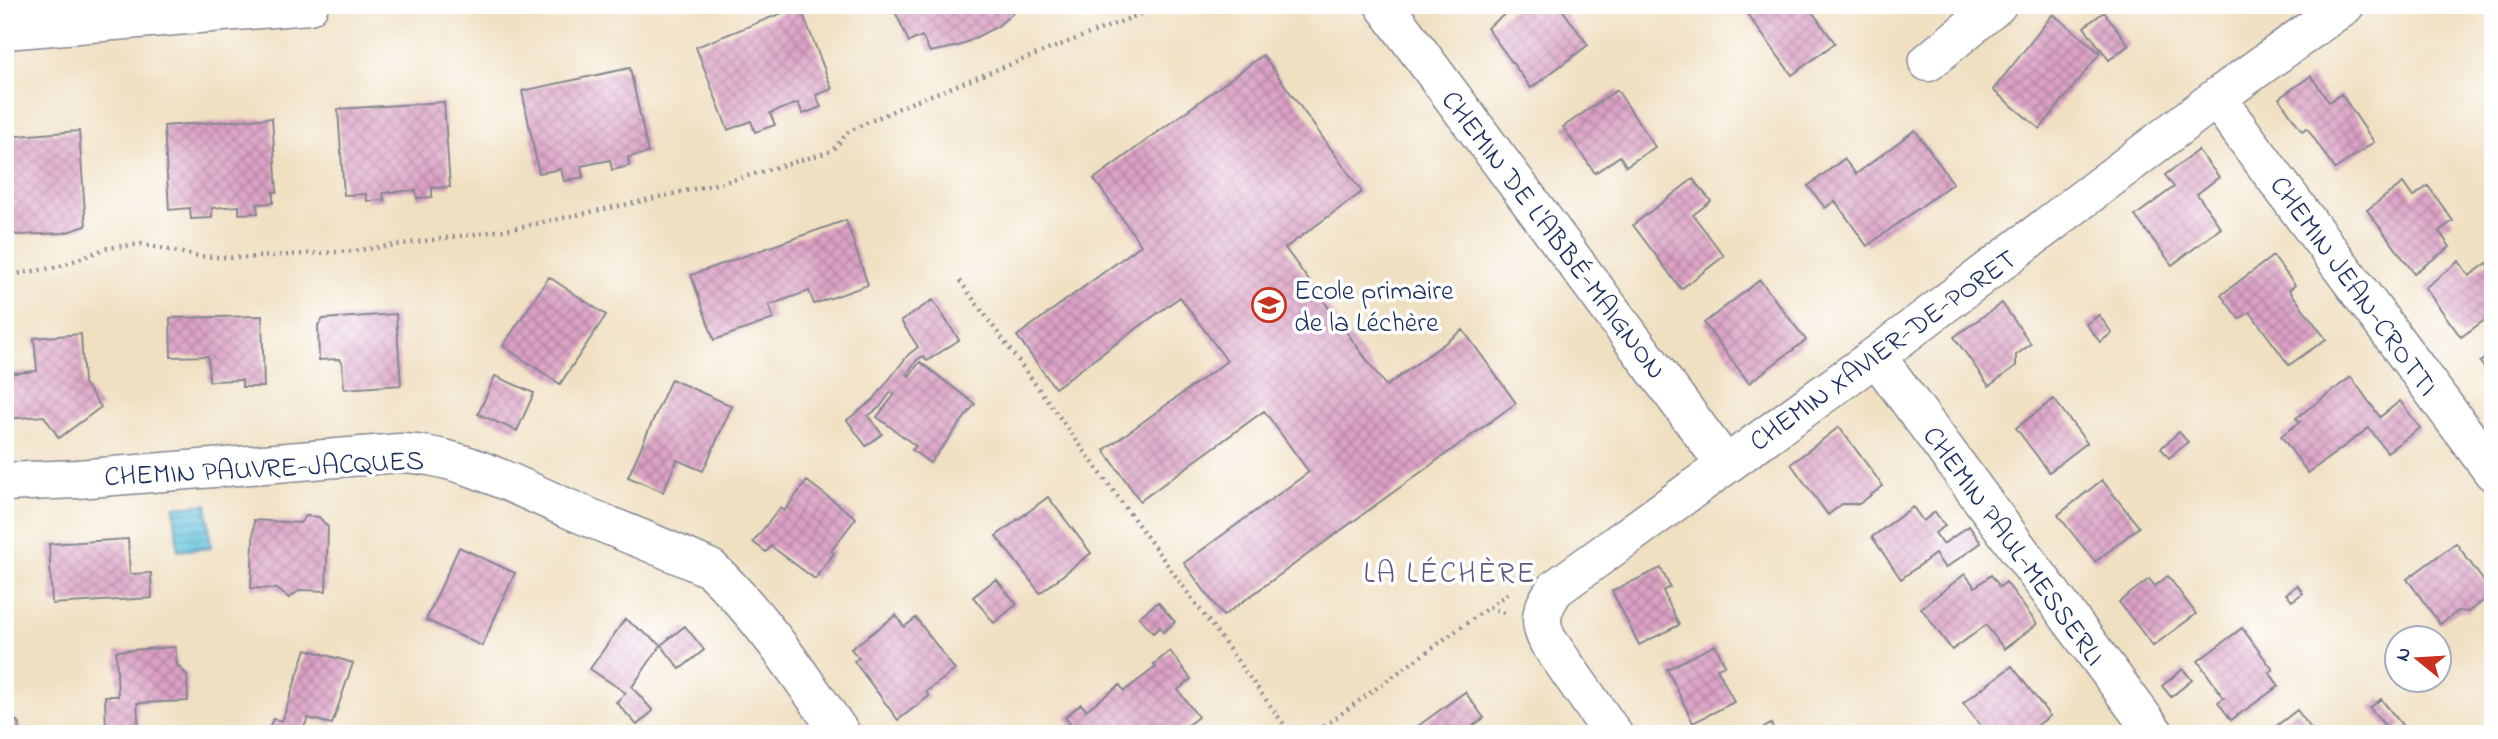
<svg xmlns="http://www.w3.org/2000/svg" width="2498" height="739" font-family="'Indie Flower',sans-serif">
<style>
.water{fill:url(#water-rules);stroke:#3c789c;stroke-width:2}
.building{fill:url(#building-cross-hatch)}
.lines{fill:none;stroke-linecap:round;stroke-linejoin:round}
.minor-casing{stroke:#868890;stroke-width:41}
.path{stroke:#868890;stroke-width:4.5;stroke-dasharray:2 5;stroke-linecap:butt}
.minor{stroke:#fff;stroke-width:38}
.labels{text-anchor:middle;stroke-width:7;stroke-linejoin:round;paint-order:stroke}
.street-label{font-size:28px;fill:#1b2f5e;stroke:#fff}
.poi-label{font-size:28px;fill:#1b2f5e;stroke:#fff;text-anchor:start}
.neighbourhood-label{font-size:30px;letter-spacing:2px;fill:#5f5782;stroke:#fff}
</style>
<defs>
<pattern id="water-rules" width="6" height="5" patternUnits="userSpaceOnUse" patternTransform="scale(1.75)"><rect width="6" height="5" fill="#5cc0da"/><path d="M0 2.5h6" fill="none" stroke="#4b9cb4"/></pattern>
<pattern id="building-cross-hatch" width="8" height="8" patternUnits="userSpaceOnUse" patternTransform="scale(1.75)"><rect width="8" height="8" fill="#dca1c5"/><path d="M0 0l8 8M0 8l8-8" fill="none" stroke="#b284a3"/></pattern>
</defs>
<rect width="100%" height="100%" fill="#fff"/>
<filter id="ink" filterUnits="userSpaceOnUse"><feTurbulence type="fractalNoise" baseFrequency=".0143" numOctaves="2"/><feDisplacementMap in="SourceGraphic" scale="14" xChannelSelector="R" yChannelSelector="G"/><feConvolveMatrix kernelMatrix="1 2 1 2 8 2 1 2 1" color-interpolation-filters="sRGB"/></filter>
<filter id="wash" filterUnits="userSpaceOnUse"><feTurbulence type="fractalNoise" baseFrequency=".00686" numOctaves="4" result="noise"/><feDisplacementMap in="SourceGraphic" scale="28" xChannelSelector="R" yChannelSelector="G"/><feGaussianBlur stdDeviation="1.57" result="paint"/><feColorMatrix in="noise" values="0 0 0 0 0 0 0 0 0 0 0 0 0 0 0 0 0 1.4 0 .05"/><feComposite in="paint" operator="in"/></filter>
<g filter="url(#wash)">
<rect width="100%" height="100%" fill="#f0e0c2"/>
<path class="water" d="M207 504 211 548 178 551 174 507Z"/>
<g id="blocks">
<path class="building" d="M892 5H1009L1013 13 998 26 959 46 930 52 922 36 909 42Z
M1517 5H1559L1588 45 1531 88 1487 28Z
M1753 5H1807L1835 43 1792 75 1745 11Z
M800 6 832 89 816 95 821 107 803 114 798 103 770 113 775 125 755 132 751 121 728 130 696 47Z
M2104 12 2129 45 2109 60 2084 27Z
M2053 14 2100 53 2040 129 1993 90Z
M1263 55 1362 192 1285 248 1386 386 1463 330 1516 403 1223 616 1184 563 1309 472 1264 411 1140 501 1104 450 1227 361 1180 297 1055 388 1017 336 1141 245 1094 179Z
M630 68 648 153 628 157 629 166 612 170 610 160 581 166 583 177 564 181 561 169 539 173 522 91Z
M2311 76 2329 102 2341 94 2374 142 2335 169 2307 128 2302 131 2279 98Z
M1617 90 1655 147 1626 166 1620 156 1595 173 1563 127Z
M444 102 450 187 432 188V197L417 198 416 190 383 193 384 200 367 201 366 194 344 195 338 109Z
M272 118 277 192H273V203L257 204 258 213 239 214V206L212 208V218L191 219 190 208 169 210 164 126Z
M1915 130 1953 183 1867 246 1835 201 1825 208 1808 186 1844 159 1856 174Z
M79 131 86 226 64 233 19 235 5 233V137Z
M2198 150 2219 177 2197 194 2221 228 2172 265 2135 216 2174 187 2165 175Z
M1693 179 1711 201 1693 215 1724 256 1681 289 1633 225Z
M2403 183 2413 197 2428 186 2453 221 2439 231 2450 247 2414 273 2367 210Z
M846 220 868 285 814 304 809 291 769 305 774 319 714 340 691 275Z
M2273 256 2295 285 2289 290 2326 339 2289 365 2250 312 2239 319 2221 295Z
M2459 261 2469 276 2487 263 2493 271V314L2461 337 2425 288Z
M549 277 606 315 560 384 503 346Z
M1760 280 1806 340 1749 383 1704 323Z
M933 300 959 340 927 361 923 356 917 360 907 374 909 376 920 362 975 404 930 463 912 450 916 446 877 417 895 394 891 392 880 407 868 416 882 434 866 446 847 420 873 400 909 354 918 347 901 321Z
M2002 303 2031 344 2016 355V366L1989 386 1954 337Z
M396 314 401 385 344 389 342 362 339 359 319 360 318 325 323 319Z
M2099 315 2112 333 2100 342 2086 324Z
M262 316 264 387H242V380L209 381 208 356 171 357 170 318Z
M81 334 84 383 101 407 59 438 44 416 5 419V374L37 371 34 338Z
M2493 352V380L2480 362Z
M495 376 534 393 517 431 478 414Z
M2351 377 2380 417 2400 401 2420 428 2387 452 2369 428 2308 473 2281 436 2300 422 2296 418Z
M671 379 732 406 703 471 677 460 663 492 628 477Z
M2054 399 2087 443 2049 472 2016 428Z
M1839 427 1883 486 1859 504H1842L1828 515 1791 464Z
M2179 432 2188 442 2169 458 2161 448Z
M2102 480 2139 527 2095 562 2058 515Z
M807 481 856 518 831 551 834 553 815 579 771 546 766 552 753 542 780 508 784 511Z
M1048 497 1091 553 1040 593 996 536Z
M1913 507 1923 521 1935 512 1945 526 1935 533 1943 544 1969 526 1981 543 1945 568 1935 554 1901 579 1872 537Z
M306 516 319 517 328 527 326 591 300 590 289 598 277 589 251 588 254 520 300 523Z
M128 539 130 574 151 573 152 598 52 604 49 544Z
M2456 543 2493 594 2468 612 2458 611 2440 624 2407 579Z
M459 547 515 573 482 646 426 620Z
M1661 568 1670 587 1663 591 1679 625 1639 645 1612 591Z
M1965 574 1975 587 1991 575 2000 587 2006 582 2037 624 2004 649 1986 625 1952 650 1921 608Z
M2168 576 2196 614 2153 646 2119 602 2149 579 2155 586Z
M996 579 1017 604 994 623 973 597Z
M2297 585 2303 593 2292 601 2286 594Z
M1158 602 1175 622 1163 632 1160 627 1153 633 1139 617Z
M896 615 904 627 916 618 955 670 926 692 929 696 898 720 854 661 859 658 851 649Z
M625 619 661 645 632 687 653 711 637 725 616 702 626 693 590 669Z
M685 626 704 650 680 669 661 645Z
M2242 628 2273 670 2269 672 2279 686 2231 720 2218 702 2224 698 2198 661Z
M1715 645 1725 665 1717 668 1734 702 1693 723 1667 669Z
M175 647 177 665 187 675 188 701 137 703 139 731 106 734 105 696H118L116 651Z
M306 649 353 663 332 724 308 718 301 734H266L273 719 282 721Z
M1170 651 1191 679 1178 690 1198 717 1176 734H1077L1065 717 1081 704 1086 710 1120 685 1124 691 1156 667 1154 664Z
M2012 666 2050 716 2027 733 1987 734 1963 703Z
M2183 669 2192 680 2171 697 2162 686Z
M2402 680H2427L2411 691Z
M1465 692 1484 718 1474 725 1481 734H1407Z
M2381 699 2402 725 2392 734 2370 708Z
M2297 710 2315 734H2266Z
M5 714 18 722 21 734H5Z
M1771 724 1776 734H1753Z"/>
</g>
</g>
<g filter="url(#ink)">
<use href="#blocks" fill-opacity="0" stroke="#868890" stroke-width="2"/>
<g class="lines">
<g class="minor-casing">
<path id="minor" d="M1384 5 1725 464
M5 30 309 5
M1928 62 1997 5
M2216 98 2493 472
M1876 356 2155 734
M5 482 77 479 399 453C459 454 513 485 567 508 615 529 664 547 711 569 762 617 801 677 841 734
M1613 734 1548 641C1537 620 1542 608 1555 589L1876 356 2216 98 2345 5"/>
</g>
<path class="path" d="M5 276 58 267 107 248 141 244 197 256 240 258 352 251 511 229 638 202 737 179 832 151 849 131 908 104 1164 5
M960 281 1291 734
M1489 607 1507 614
M1313 734 1510 592"/>
<use href="#minor" class="minor"/>
</g>
</g>
<defs>
<g id="school-ring" transform="scale(1.75)"><circle r="9.5" fill="#fff" stroke="#c8321e" stroke-width="1.5"/><path d="M0-5L7-2L0 1L-7-2ZM-4 1L0 2.5L4 1V4Q0 6-4 4Z" fill="#c8321e"/></g>
</defs>
<g fill-rule="evenodd">
<use href="#school-ring" x="1269" y="305"/>
</g>
<g class="labels">
<g class="street-label">
<text transform="translate(1555 234) rotate(53)" y="10">CHEMIN DE L'ABBÉ-MAIGNON</text>
<text transform="translate(2355 285) rotate(54)" y="10">CHEMIN JEAN-CROTTI</text>
<text transform="translate(1882 349) rotate(-36)" y="10">CHEMIN XAVIER-DE-PORET</text>
<text transform="translate(264 467) rotate(-3)" y="10">CHEMIN PAUVRE-JACQUES</text>
<text transform="translate(2015 545) rotate(54)" y="10">CHEMIN PAUL-MESSERLI</text>
</g>
<g class="poi-label">
<text x="1294" y="299">Ecole primaire<tspan x="1294" dy="32">de la Léchère</tspan></text>
</g>
<g class="neighbourhood-label">
<text x="1450" y="582">LA LÉCHÈRE</text>
</g>
</g>
<rect width="2498" height="739" fill="none" stroke="#fff" stroke-width="28"/>
<g transform="translate(2418 659) rotate(288)"><circle r="33" fill="#ffffff" stroke="#a4acbf" stroke-width="2"/>
<path d="M0-5L12 26L0 18L-12 26Z" fill="#c8321e"/>
<text y="-10" font-size="19" font-weight="bold" text-anchor="middle" fill="#1b2f5e">N</text>
</g>
</svg>
